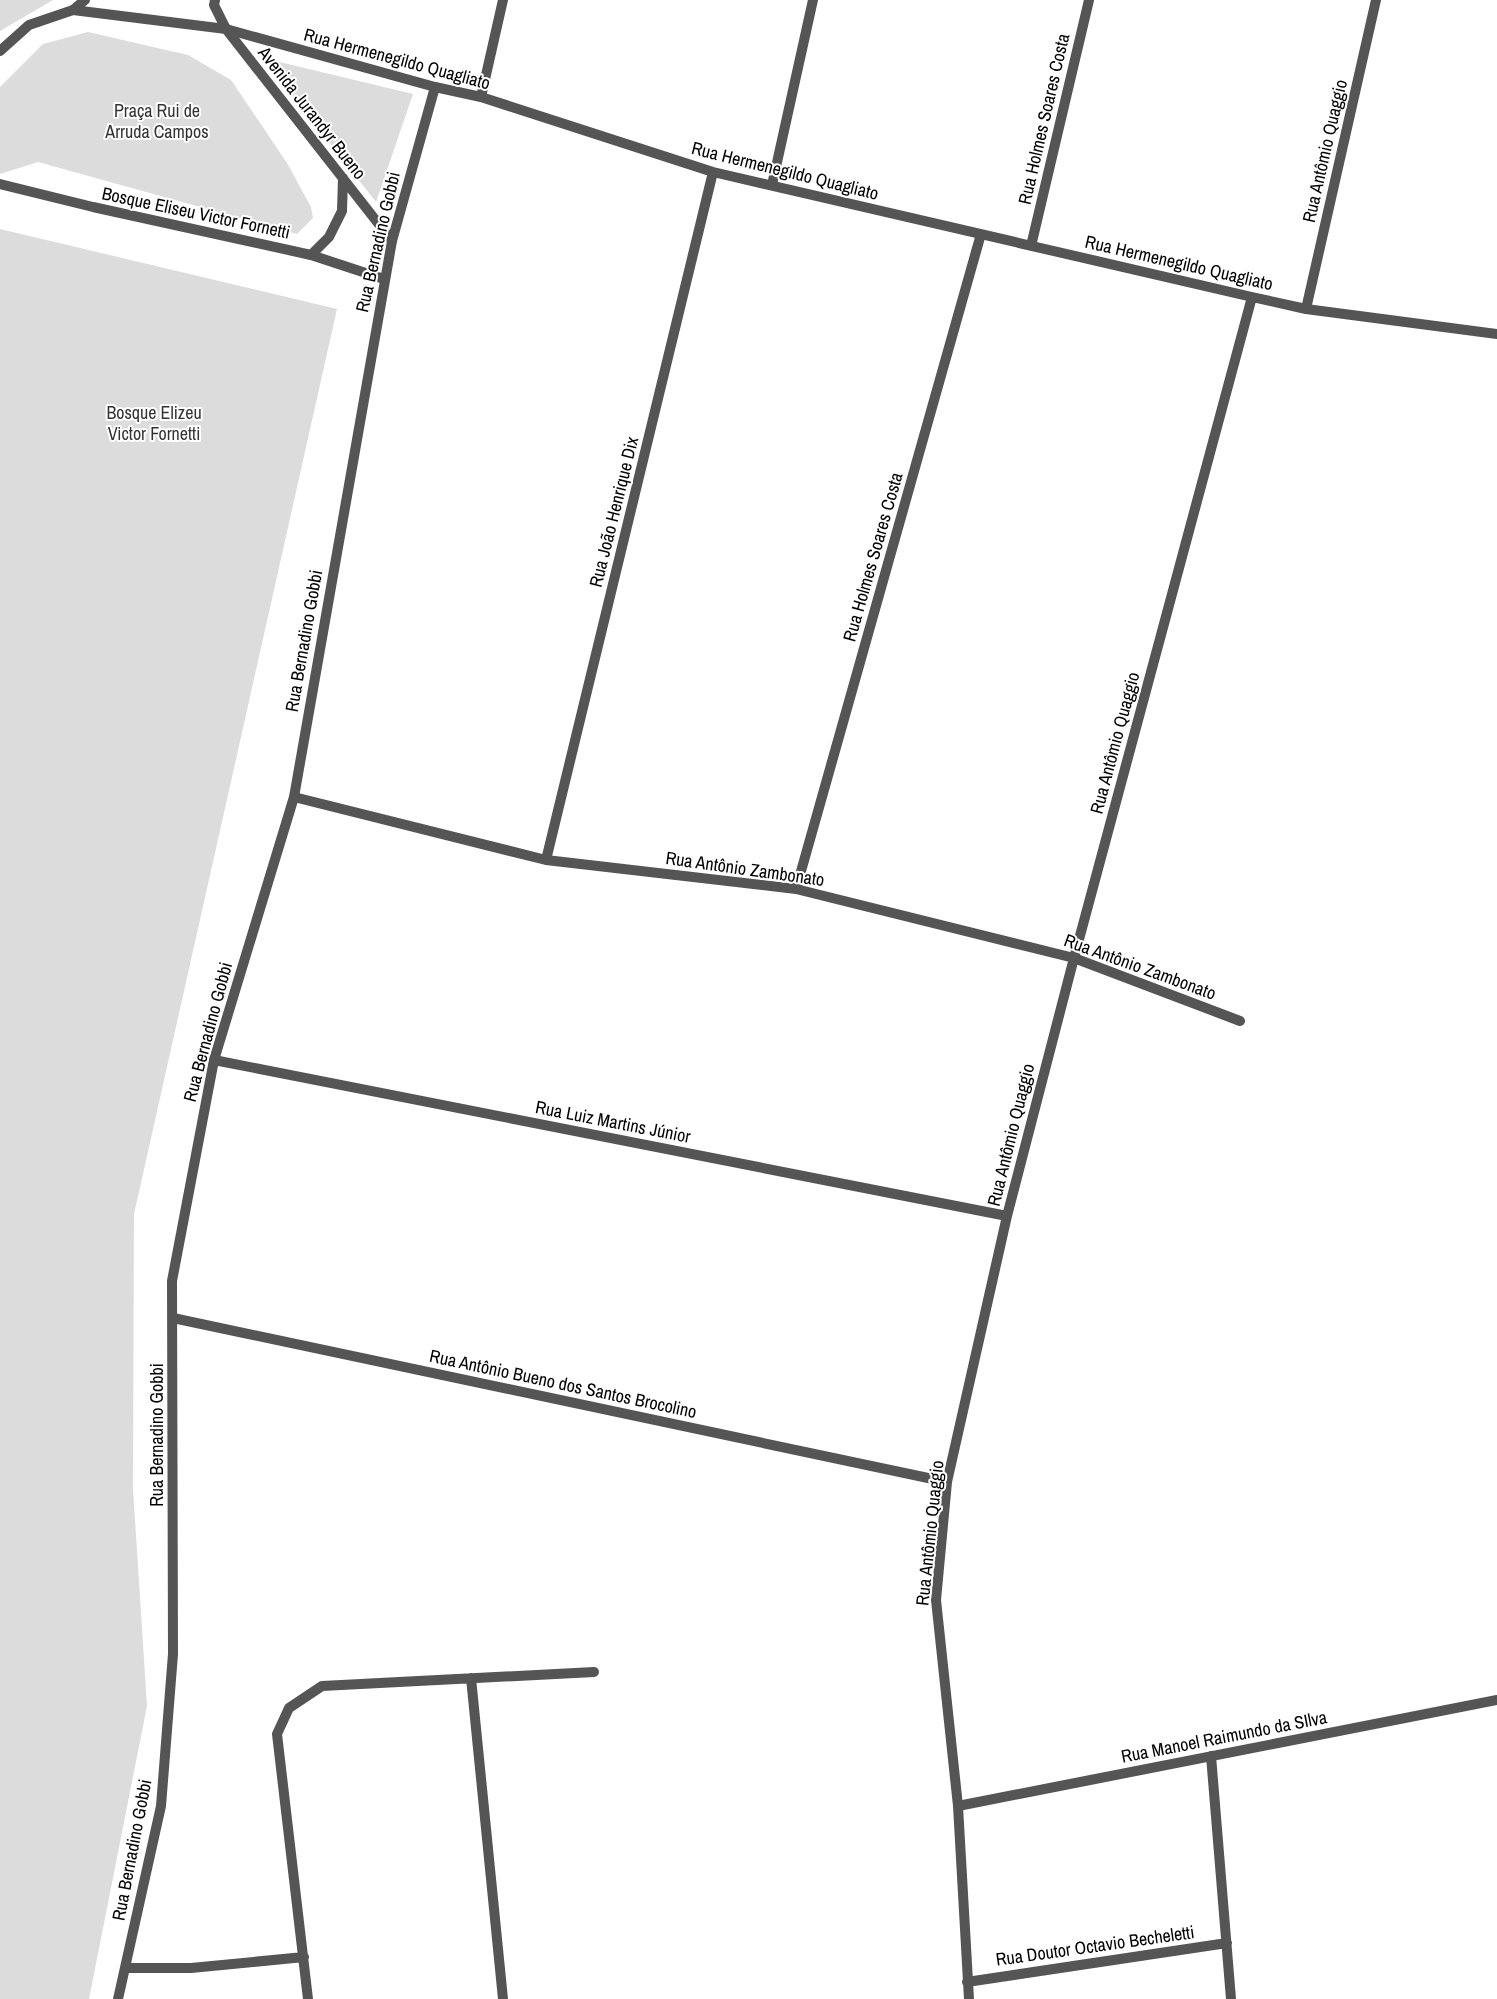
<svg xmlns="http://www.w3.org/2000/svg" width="1497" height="1999" font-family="'Archivo Narrow',sans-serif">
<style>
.green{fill:#dcdcdc}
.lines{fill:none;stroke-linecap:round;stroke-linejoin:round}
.minor{stroke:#555;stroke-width:10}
.tertiary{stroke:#555;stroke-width:10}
.labels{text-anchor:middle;stroke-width:4;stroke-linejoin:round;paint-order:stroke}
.street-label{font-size:18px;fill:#000;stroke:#fff}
.park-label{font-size:18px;fill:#333;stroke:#fff}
</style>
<rect width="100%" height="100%" fill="#fff"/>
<path class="green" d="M0 0H53L0 31Z
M88 32 188 55 231 80 287 163 311 207 313 218 297 234 38 162 0 174V87L43 44Z
M263 58 413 94 376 202Z
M0 229 337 309 134 1214 133 1489 147 1706 89 1999H0Z"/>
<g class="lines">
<path class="minor" d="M73 10 226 29 435 87 481 97 713 172 1252 297 1306 309 1497 334
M481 97 503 0
M0 184 93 207 311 255 384 279
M772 185 813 0
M392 241 435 87
M1031 246 1089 0
M1306 309 1376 0
M294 797 546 860 796 889 1074 958 1240 1021
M546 860 713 172
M796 889 981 234
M214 1060 1007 1216
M173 1318 947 1482
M471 1678 503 1999
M1211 1756 1231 1999
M958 1806 1497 1700
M126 1968H191L304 1957
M967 1982 1227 1943
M308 1999 277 1734 289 1708 322 1686 594 1672
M969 1999 958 1806 936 1600 947 1482 1007 1216 1074 958 1252 297"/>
<path class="tertiary" d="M0 51 29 25 73 10 85 0
M311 255 329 237 342 211 343 178
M118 1999 161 1806 173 1654 172 1281 214 1060 294 797 392 241 226 29 214 5 215 0"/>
</g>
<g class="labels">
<g class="street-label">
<text transform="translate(397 59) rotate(15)" y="6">Rua Hermenegildo Quagliato</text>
<text transform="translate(312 113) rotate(52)" y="6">Avenida Jurandyr Bueno</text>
<text transform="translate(1044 119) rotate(-77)" y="6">Rua Holmes Soares Costa</text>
<text transform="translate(1325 151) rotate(-77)" y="6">Rua Antômio Quaggio</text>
<text transform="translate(785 171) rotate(14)" y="6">Rua Hermenegildo Quagliato</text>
<text transform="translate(196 213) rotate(12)" y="6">Bosque Eliseu Victor Fornetti</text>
<text transform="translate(378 242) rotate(-77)" y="6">Rua Bernadino Gobbi</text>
<text transform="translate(1179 263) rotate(13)" y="6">Rua Hermenegildo Quagliato</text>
<text transform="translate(614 512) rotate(-76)" y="6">Rua João Henrique Dix</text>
<text transform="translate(873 557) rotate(-74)" y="6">Rua Holmes Soares Costa</text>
<text transform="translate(304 641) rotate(-80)" y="6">Rua Bernadino Gobbi</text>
<text transform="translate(1115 743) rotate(-75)" y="6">Rua Antômio Quaggio</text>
<text transform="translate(745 869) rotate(8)" y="6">Rua Antônio Zambonato</text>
<text transform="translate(1140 967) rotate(20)" y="6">Rua Antônio Zambonato</text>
<text transform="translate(208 1032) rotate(-75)" y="6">Rua Bernadino Gobbi</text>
<text transform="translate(613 1122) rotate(11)" y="6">Rua Luiz Martins Júnior</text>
<text transform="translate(1011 1135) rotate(-76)" y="6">Rua Antômio Quaggio</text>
<text transform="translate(563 1384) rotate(12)" y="6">Rua Antônio Bueno dos Santos Brocolino</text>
<text transform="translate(157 1435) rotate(-90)" y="6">Rua Bernadino Gobbi</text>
<text transform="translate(930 1533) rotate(-84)" y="6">Rua Antômio Quaggio</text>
<text transform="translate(1224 1737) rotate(-11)" y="6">Rua Manoel Raimundo da SIlva</text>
<text transform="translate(132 1850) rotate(-79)" y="6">Rua Bernadino Gobbi</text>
<text transform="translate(1095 1946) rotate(-8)" y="6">Rua Doutor Octavio Becheletti</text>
</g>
<g class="park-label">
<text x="157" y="117">Praça Rui de<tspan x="157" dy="21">Arruda Campos</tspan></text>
<text x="154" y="419">Bosque Elizeu<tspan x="154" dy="21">Victor Fornetti</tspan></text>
</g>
</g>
</svg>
